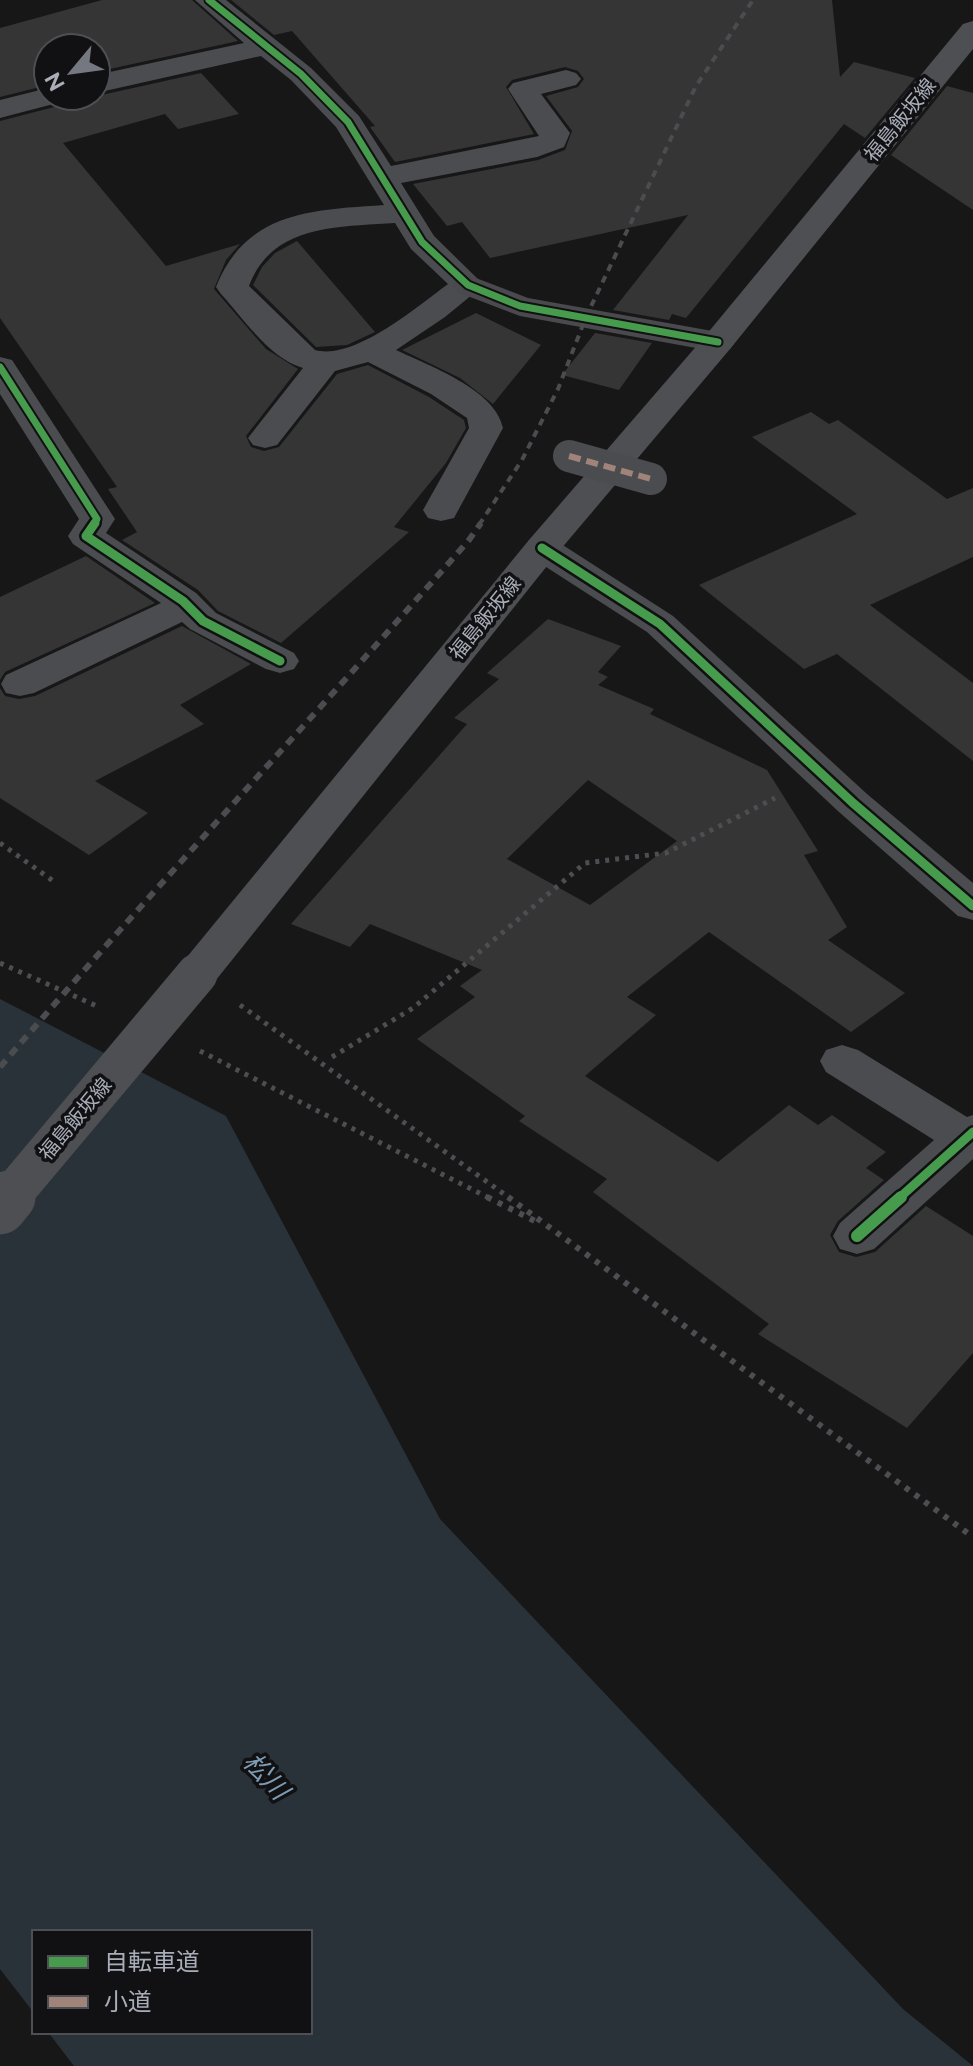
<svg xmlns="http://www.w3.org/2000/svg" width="973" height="2066" font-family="Raleway,'Noto Sans JP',sans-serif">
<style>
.water{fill:#2a3239}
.building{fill:#353536;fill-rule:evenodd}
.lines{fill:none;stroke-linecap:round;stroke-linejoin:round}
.path-far1{stroke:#4d4e52;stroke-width:5;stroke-dasharray:4 6;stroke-linecap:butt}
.path{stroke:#4d4e52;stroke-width:6;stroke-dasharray:5 7;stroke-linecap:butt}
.street{fill:#4b4c50;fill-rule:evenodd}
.secondary{fill:#4a4a4e;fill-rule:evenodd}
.primary{fill:#4d4f52;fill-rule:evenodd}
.rail-far1{stroke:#4b4c4f;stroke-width:4;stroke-dasharray:7 6;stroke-linecap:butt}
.rail{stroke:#4b4c4f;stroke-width:6;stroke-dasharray:9 7;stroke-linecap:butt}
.street-bridge{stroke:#4b4c50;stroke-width:32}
.primary-bridge-far1{stroke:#4d4f52;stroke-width:41}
.primary-bridge{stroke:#4d4f52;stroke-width:53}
.quiet{stroke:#a18479;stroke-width:6;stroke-dasharray:12 6;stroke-linecap:butt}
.cycleway-far2-casing{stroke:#111113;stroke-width:11}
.cycleway-far1-casing{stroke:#111113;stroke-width:14}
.cycleway-casing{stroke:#111113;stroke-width:17}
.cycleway-far2{stroke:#469c4c;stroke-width:7}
.cycleway-far1{stroke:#469c4c;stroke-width:9}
.cycleway{stroke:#469c4c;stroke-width:12}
.labels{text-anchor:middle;stroke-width:7;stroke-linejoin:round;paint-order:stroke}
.street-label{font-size:20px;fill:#a8adb8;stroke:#111113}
.near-water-label{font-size:26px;font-style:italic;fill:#7f9bb3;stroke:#111113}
</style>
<rect width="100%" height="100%" fill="#171717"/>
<path class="water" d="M0 999 226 1116 440 1519 903 2009 973 2066H74L48 2032H310V1932H34V2013L0 1969Z"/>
<path class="building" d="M102 0H192L238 41 96 72V48H48V85L0 97V28Z
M231 0H832L840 77 854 62 915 78 865 138 844 124 686 318 672 314 669 320 613 310 688 215 490 258 462 222 447 226 413 184 538 160 565 150 572 131 546 96 578 87 584 79 578 71 565 67 512 80 506 87 534 134 395 162 370 127 375 126 292 31 274 35Z
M201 73 239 114 178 129 165 114 63 143 166 266 240 244 226 260 214 289 266 349 298 369 246 436 251 447 264 451 279 447 337 374 368 365 429 397 464 420 466 428 446 463 394 527 409 532 281 643 218 611 198 590 122 540 137 532 108 489 117 487 0 318V121L62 105 69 96H97Z
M947 86 973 93V210L891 155Z
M297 241 375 332 347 345 316 347 253 285 262 267 275 253Z
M476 313 541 345 493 404 460 378 402 350Z
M595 333 652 343 619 390 562 375Z
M811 412 829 424 838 420 947 499 973 488V557L870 605 973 683V761L837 654 804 669 699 585 857 514 752 437Z
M86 556 155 603 5 672 0 680V597Z
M548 619 621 646 598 672 608 677 598 685 654 709 650 714 767 770 818 851 804 855 847 927 828 940 905 993 851 1032 709 932 627 997 656 1015 585 1076 718 1162 789 1105 818 1125 832 1115 886 1152 866 1168 884 1180 838 1221 830 1235 839 1252 856 1257 875 1252 926 1206 973 1236V1353L907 1428 758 1334 769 1324 593 1192 607 1179 519 1121 525 1116 417 1039 475 997 460 986 482 970 370 924 350 947 291 924 467 724 454 718 499 679 487 673ZM588 780 677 841 590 905 507 859Z
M182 626 251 664 180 705 204 724 95 781 148 813 89 855 0 798V688L5 696 19 699 35 696Z"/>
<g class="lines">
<path class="path-far1" d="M0 843 56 883
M0 963 99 1007
M240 1005 511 1199
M200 1051 491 1199
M332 1057 413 1008 585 863 666 853 775 798"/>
<path class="path" d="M487 1197 537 1222
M508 1197 973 1537"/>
<path class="street" d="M195 0H226L311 68 359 116 391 166 539 136 508 89 513 83 566 70 576 73 581 79 576 85 541 94 570 133 564 147 537 157 401 183 434 236 484 285 445 317 396 350C429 366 495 389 503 428L454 518 441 521 428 518 423 510 469 428 467 418 431 394 368 362 335 371 277 445 265 448 253 445 248 438 303 368C269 358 244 319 221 294L216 287C246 211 312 210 384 205L336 127 291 80 261 56 96 93V75L244 43ZM395 223 411 249 448 284C418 306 354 361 315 350L249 286C272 224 338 227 395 223Z
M48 88V96H66L61 102 0 118V100Z
M0 357 12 360 115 519 106 533 196 593 216 613 294 653 299 661 294 669 280 673 266 669 190 629 182 622 34 693 20 696 6 693 1 684 6 675 161 603 73 544 68 536 79 519 0 394Z
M542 537 555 540 673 616 867 794 973 883V920L958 916 839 812 647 632 529 556 524 548 529 540Z
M842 1045 858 1050 967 1117 973 1115V1159L874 1249 857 1254 840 1249 833 1236 840 1223 934 1140 826 1072 820 1061 826 1050Z"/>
<path class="secondary" d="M468 275 528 298 718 332 730 335 735 342 730 349 718 352 520 316 457 292 452 285 457 278Z"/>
<path class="primary" d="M973 21V49L730 349 555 556 212 985 197 989 182 985 175 974 182 963 529 540 706 335 963 24Z"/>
<path class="rail-far1" d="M479 525 522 460 558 389 586 317 696 86 753 0"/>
<path class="rail" d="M0 1067C153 889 314 717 469 540L481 523"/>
<path class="street-bridge" d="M569 456 651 479"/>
<path class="primary-bridge-far1" d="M8 1199 197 974"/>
<path class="primary-bridge" d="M0 1208 9 1197"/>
<path class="quiet" d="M569 456 651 479"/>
<g class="cycleway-far2-casing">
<path id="cycleway-far2" d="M209 0 301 74 348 122 422 242 468 285 520 306 718 342
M0 367 97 519 93 525"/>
</g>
<g class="cycleway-far1-casing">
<path id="cycleway-far1" d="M95 523 86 536 183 601 203 621 280 661
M542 548 660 624 853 803 973 906
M898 1199 973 1132"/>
</g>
<g class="cycleway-casing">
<path id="cycleway" d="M857 1236 901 1197"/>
</g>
<use href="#cycleway-far2" class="cycleway-far2"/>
<use href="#cycleway-far1" class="cycleway-far1"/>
<use href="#cycleway" class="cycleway"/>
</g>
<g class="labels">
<g class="street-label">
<text transform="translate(900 120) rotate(-51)" y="7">福島飯坂線</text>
<text transform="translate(485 618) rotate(-51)" y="7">福島飯坂線</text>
<text transform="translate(75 1119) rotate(-50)" y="7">福島飯坂線</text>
</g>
<g class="near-water-label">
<text transform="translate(266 1776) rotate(47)" y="9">松川</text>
</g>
</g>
<rect x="32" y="1930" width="280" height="104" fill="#111113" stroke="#4d4f55" stroke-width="2"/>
<rect x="48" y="1956" width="40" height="12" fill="#469c4c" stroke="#4d4f55" stroke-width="2"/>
<text x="104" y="1970" font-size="24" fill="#a8adb8">自転車道</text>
<rect x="48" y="1996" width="40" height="12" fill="#a18479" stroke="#4d4f55" stroke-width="2"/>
<text x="104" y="2010" font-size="24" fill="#a8adb8">小道</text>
<g transform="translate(72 72) rotate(241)"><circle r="38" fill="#111113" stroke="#4d4f55" stroke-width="2"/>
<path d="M0-6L14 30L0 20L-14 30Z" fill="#757880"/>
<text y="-12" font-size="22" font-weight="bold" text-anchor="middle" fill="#a8adb8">N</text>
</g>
</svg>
